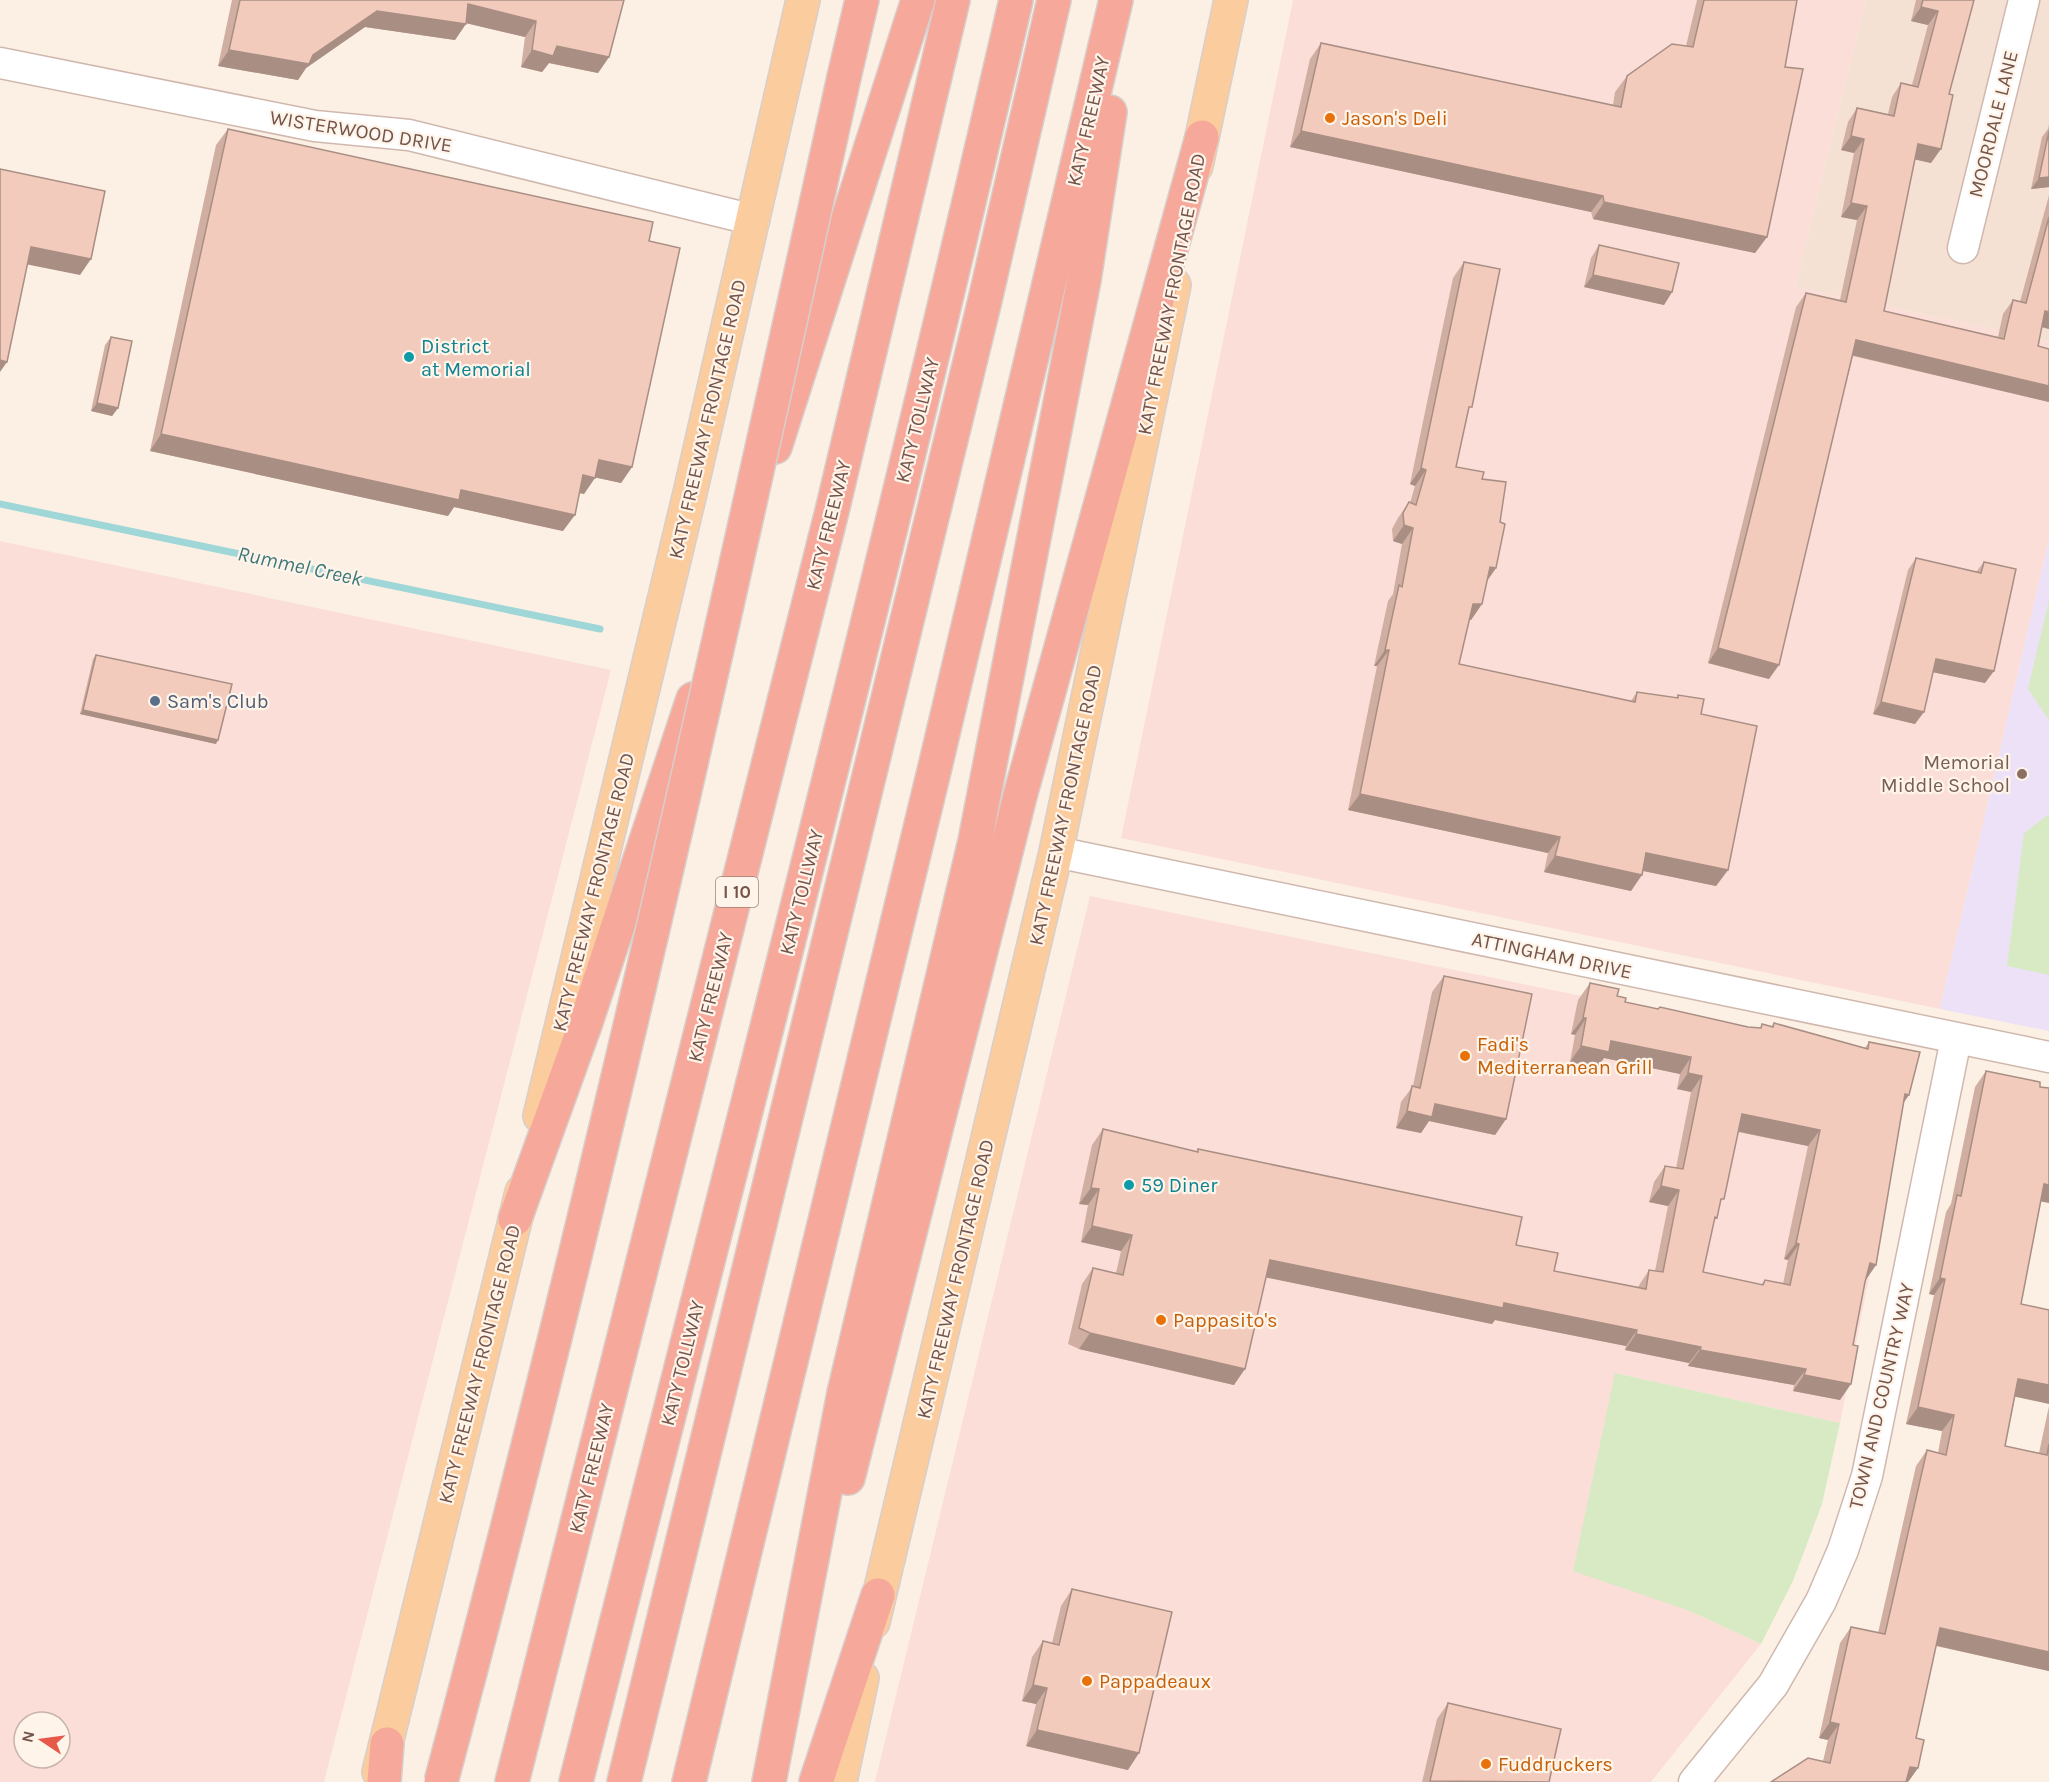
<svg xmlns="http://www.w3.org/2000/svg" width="2049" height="1782" font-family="Karla,sans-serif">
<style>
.residential{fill:#f4e1d3}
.commercial{fill:#fcded8;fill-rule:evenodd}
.education{fill:#ede1f8}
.green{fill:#d7eac3}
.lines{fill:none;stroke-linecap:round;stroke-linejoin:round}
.stream{stroke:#9fd6d8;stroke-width:7}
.minor-casing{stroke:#d0b8ae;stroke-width:33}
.major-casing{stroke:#d8cfcc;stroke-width:36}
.highway-casing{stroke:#d8cfcc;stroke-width:36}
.minor{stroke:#fff;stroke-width:30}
.major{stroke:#fbcc9d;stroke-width:33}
.highway{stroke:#f6a89b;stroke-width:33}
.highway-bridge-casing{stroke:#d8cfcc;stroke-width:36;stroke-linecap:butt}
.highway-bridge{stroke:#f6a89b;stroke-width:33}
.wall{fill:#d0afa2;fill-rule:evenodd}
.shaded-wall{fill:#a98e84}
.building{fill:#f2cbbc;stroke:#a98e84;stroke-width:1.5;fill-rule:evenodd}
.food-dot{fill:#e8710a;stroke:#fff4ea;stroke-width:2}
.culture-dot{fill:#0f9aa8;stroke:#fff4ea;stroke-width:2}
.service-dot{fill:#5c6f8a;stroke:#fff4ea;stroke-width:2}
.education-dot{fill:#8d6e63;stroke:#fff4ea;stroke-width:2}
.labels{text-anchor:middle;stroke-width:4.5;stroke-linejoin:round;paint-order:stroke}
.shield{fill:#fff4ea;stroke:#9e847a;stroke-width:1.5}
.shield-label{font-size:18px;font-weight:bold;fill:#75544a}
.food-label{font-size:20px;fill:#c56008;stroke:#fff4ea;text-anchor:start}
.street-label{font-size:20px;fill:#75544a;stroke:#fff4ea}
.culture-label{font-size:20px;fill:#0d838f;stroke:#fff4ea;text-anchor:start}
.service-label{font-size:20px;fill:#4e5e75;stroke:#fff4ea;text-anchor:start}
.education-label{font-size:20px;fill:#785e54;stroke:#fff4ea;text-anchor:end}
.water-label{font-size:21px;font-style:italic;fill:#3d787a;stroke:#fff4ea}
</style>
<rect width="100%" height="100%" fill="#fcf0e4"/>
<path class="residential" d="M1866 0H2049V341L1795 287Z"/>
<path class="commercial" d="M1293 0H1866L1795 287 2049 341V539L1940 1009 1121 838Z
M0 541 611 670 324 1782H0ZM24 1722H60V1758H24Z
M1090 896 1912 1063 1840 1423 1615 1373 1690 1611 1761 1644 1651 1782H875Z"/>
<path class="education" d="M2049 539V1031L1940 1009Z"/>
<path class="green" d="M2049 600V720L2028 689Z
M2049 814V975L2007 966 2024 833Z
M1615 1373 1840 1423 1822 1504 1793 1581 1761 1644 1690 1611 1573 1571Z"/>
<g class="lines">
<path class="stream" d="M0 504 600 629"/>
<g class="minor-casing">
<path id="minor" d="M0 63 315 126 409 135 754 220
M1963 248 2024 0
M1056 852 2049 1057
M1694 1782 1773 1685 1821 1601 1843 1550 1867 1476 1956 1039"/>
</g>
<g class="major-casing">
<path id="major" d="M1196 166 1231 0
M540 1116 690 493 803 0
M873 1622 1056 852 1174 285
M379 1772 522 1192
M840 1782 862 1678"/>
</g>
<g class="highway-casing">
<path id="highway" d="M844 77 862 0
M775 447 918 0
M515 1219 585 1025 693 699
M848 1478 1020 796 1202 137
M384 1782 387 1744
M512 1782 833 507 953 0
M576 1782C726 1189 879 596 1016 0
M624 1782 985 300 1054 0
M689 1782 935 767 1116 0
M769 1782 844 1393 975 841 1084 280 1110 112
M816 1782 878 1595"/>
</g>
<use href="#minor" class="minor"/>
<use href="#major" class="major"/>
<use href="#highway" class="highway"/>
<g class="highway-bridge-casing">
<path id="highway-bridge" d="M441 1782C592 1217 719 647 844 77"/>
</g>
<use href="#highway-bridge" class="highway-bridge"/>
</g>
<path class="wall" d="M232 0H624L609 57 598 73 549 63 542 72 521 67 525 37 466 23 455 40 365 27 306 68 298 80 218 66Z
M1697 0H1797L1785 67 1767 237 1755 253 1593 219 1591 212 1290 147 1310 59 1321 43 1613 105 1615 92 1627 76 1686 46Z
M1916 0H1974L1931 163 1915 159 1884 311 1998 337 2003 314 2013 300 2020 302 2049 195V329L2041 327 2038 346 2049 402 1853 356 1769 679 1708 663 1796 307 1806 293 1840 300 1857 220 1841 217 1854 153 1841 150 1848 122 1857 108 1888 114 1892 97 1901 83 1912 85 1928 25 1911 21Z
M2049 124V187L2031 189 2042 137 2048 129Z
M228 129 649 241 632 467 621 483 595 477 584 494 579 493 563 531 454 507 448 516 150 451 216 145Z
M1599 245 1672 292 1664 305 1584 287 1591 258Z
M1464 262 1467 414 1456 467 1482 479 1500 522 1496 568 1487 580 1482 604 1471 620H1469L1459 664 1631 701 1637 692 1676 698 1678 695 1701 714 1728 870 1716 886 1643 871 1631 891 1544 872 1548 853 1348 810 1377 666H1374L1388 601 1393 594 1402 544 1393 541 1392 529 1398 518 1409 502 1410 503 1415 486 1410 484 1453 278Z
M111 337 118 408 112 416 91 411 105 345Z
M1916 558 1976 572 1984 562 1985 683 1933 672 1915 724 1873 714 1908 570Z
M96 655 216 744 80 714 93 659Z
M1444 976 1506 1119 1495 1135 1429 1121 1421 1133 1396 1128 1401 1102 1413 1086 1432 992Z
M1590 983 1617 996 1625 1002 1748 1027 1760 1028 1762 1024 1771 1027 1774 1023 1865 1048 1869 1042 1903 1104 1876 1265 1865 1280 1840 1400 1793 1391 1794 1385 1688 1366 1689 1363 1625 1350 1626 1346 1495 1320 1492 1324 1266 1277 1234 1385 1079 1349 1068 1344 1082 1284 1093 1268 1116 1273 1121 1251 1081 1242 1088 1205 1079 1204 1092 1145 1103 1129 1196 1152 1198 1149 1516 1245 1554 1271 1638 1287 1649 1270 1655 1271 1668 1206 1649 1202 1654 1182 1665 1166 1676 1168 1691 1092 1677 1089 1680 1074 1604 1058 1597 1068 1570 1062 1575 1035 1571 1034 1578 1000ZM1738 1132 1808 1146 1784 1259 1788 1260 1783 1284 1765 1280 1761 1285 1703 1272 1713 1224 1720 1204Z
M1986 1071 2040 1087 2041 1201 2021 1304 2015 1397 2005 1446 2039 1453 2049 1406V1671L1936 1646 1916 1738 1918 1768 1908 1782H1771L1823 1761 1828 1740 1819 1738 1840 1643 1851 1627 1878 1633 1916 1466 1927 1450 1938 1453 1942 1431 1906 1424 1934 1295 1929 1294 1946 1212 1951 1204 1975 1087Z
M1072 1589 1128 1770 1026 1746 1036 1704 1022 1701 1032 1657 1043 1641 1052 1643 1061 1606Z
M1448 1703 1549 1782H1422L1437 1719Z"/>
<path class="shaded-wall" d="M468 4 536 21 525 37 457 21Z
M1921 7 1938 11 1928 25 1911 21Z
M377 11 466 24 455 40 365 27 306 68 298 80 218 66 229 50 313 55Z
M557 46 609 57 598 73 549 63 542 72 521 67 532 50Z
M1301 131 1603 196 1591 212 1290 147Z
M1851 136 1864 139 1854 153 1841 150Z
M1918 144 1941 149 1931 163 1908 158Z
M2049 177V187L2031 189 2039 178Z
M1604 202 1767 237 1755 253 1593 219Z
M1851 203 1867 206 1857 220 1841 217Z
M31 247 91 259 80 275 20 263Z
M1593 275 1672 292 1664 305 1584 287Z
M2045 311 2049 312V329L2035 325Z
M1856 340 2049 386V402L1847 354Z
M0 360 7 362 0 372Z
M97 403 118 408 112 416 91 411Z
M161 434 461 490 575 515 563 531 454 507 448 516 150 451Z
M599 460 632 467 621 483 588 476Z
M1421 468 1426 470 1415 486 1410 484Z
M583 475 595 478 584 494 572 491Z
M1404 525 1413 528 1402 544 1393 541Z
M1490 567 1496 568 1485 584Z
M1473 604H1482L1471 620H1462Z
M1718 648 1779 665 1769 679 1708 663Z
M1385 650H1389L1377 666H1374Z
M1936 659 1994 671 1985 683 1927 671Z
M1881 702 1924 712 1915 724 1873 714Z
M83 710 218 740 216 744 80 714Z
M1360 794 1560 837 1548 853 1348 810Z
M1646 853 1728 870 1716 886 1634 869Z
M1555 856 1642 875 1631 891 1544 872Z
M1583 1018H1586L1575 1035 1571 1034Z
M1611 1041 1691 1057 1680 1074 1604 1058 1597 1068 1570 1062 1581 1046Z
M1688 1073 1702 1076 1691 1092 1677 1089Z
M1905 1094 1909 1095 1898 1111Z
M1435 1104 1506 1119 1495 1135 1429 1121 1421 1133 1396 1128 1407 1111Z
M1742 1114 1820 1130 1808 1146 1731 1130Z
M2044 1184 2049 1185V1203L2033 1200Z
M1661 1186 1679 1190 1668 1206 1649 1202Z
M1091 1188 1099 1189 1088 1205 1079 1204Z
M1092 1226 1132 1235 1121 1251 1081 1242Z
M1796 1243 1799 1244 1788 1260 1784 1259Z
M1270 1260 1504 1303 1637 1330 1626 1346 1495 1320 1492 1324 1259 1276Z
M1870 1263 1876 1265 1865 1281Z
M1940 1278 1945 1279 1934 1295 1929 1294Z
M1090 1333 1245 1369 1234 1385 1079 1349Z
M1636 1334 1701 1347 1689 1363 1625 1350Z
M1700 1350 1806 1369 1794 1385 1688 1366Z
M1804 1375 1851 1384 1840 1400 1793 1391Z
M2018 1379 2049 1385V1404L2007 1395Z
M1918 1407 1954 1415 1942 1431 1906 1424Z
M1940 1628 2049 1652V1671L1929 1644Z
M1033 1685 1047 1688 1036 1704 1022 1701Z
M1830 1722 1839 1724 1828 1740 1819 1738Z
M1037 1730 1139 1753 1128 1770 1026 1746Z
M1910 1767 1918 1768 1908 1782H1899Z"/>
<path class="building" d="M240 0H624L609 57 557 46 553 56 532 50 536 21 468 4 466 24 377 11 313 55 309 64 229 50Z
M1704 0H1797L1785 67 1803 69 1767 237 1604 202 1603 196 1301 131 1321 43 1621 107 1627 76 1672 44 1693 47Z
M1923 0H1974L1949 94 1953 95 1941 149 1918 144 1884 311 2004 339 2013 300 2026 303 2049 217V312L2045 311 2038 346 2049 349V386L1856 340 1779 665 1718 648 1806 293 1846 302 1867 206 1851 203 1864 139 1851 136 1857 108 1894 116 1901 83 1918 87 1938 11 1921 7Z
M228 129 653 222 649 241 680 248 632 467 599 460 595 478 583 475 575 515 461 490 459 500 161 434Z
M2049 131V177L2039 178Z
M0 169 105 191 91 259 31 247 7 362 0 360Z
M1599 245 1679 263 1672 292 1593 275Z
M1464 262 1500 269 1472 407H1469L1456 467 1484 472 1482 479 1506 482 1500 522 1505 524 1496 568 1490 567 1482 604H1473L1459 664 1635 702 1637 692 1678 698V695L1704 699 1701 714 1757 726 1728 870 1646 853 1642 875 1555 856 1560 837 1360 794 1389 650H1385L1399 585 1402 587 1413 528 1404 525 1403 513 1409 502 1416 505 1426 470 1421 468Z
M111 337 132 341 118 408 97 403Z
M1916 558 1981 573 1984 562 2016 569 1994 671 1936 659 1924 712 1881 702Z
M96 655 232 684 218 740 83 710Z
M1444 976 1532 994 1506 1119 1435 1104 1432 1117 1407 1111 1412 1086 1420 1088Z
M1590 983 1619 989 1617 996 1626 998 1625 1002 1658 1009 1660 1007 1748 1027 1761 1028 1762 1024 1773 1027 1774 1023 1868 1049 1869 1042 1920 1052 1909 1095 1905 1094 1876 1265 1870 1263 1865 1282 1853 1345 1858 1346 1851 1384 1804 1375 1806 1369 1700 1350 1701 1347 1636 1334 1637 1330 1504 1303 1503 1308 1270 1260 1245 1369 1090 1333 1079 1328 1093 1268 1123 1275 1132 1235 1092 1226 1099 1189 1091 1188 1103 1129 1198 1152V1149L1522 1217 1516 1245 1558 1253 1554 1271 1646 1289 1649 1270 1663 1272 1679 1190 1661 1186 1665 1166 1683 1169 1702 1076 1688 1073 1691 1057 1611 1041 1609 1052 1581 1046 1586 1018H1583ZM1742 1114 1820 1130 1796 1243 1799 1244 1790 1285 1765 1280 1763 1285 1703 1272 1715 1217 1717 1218 1721 1199H1724Z
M1986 1071 2040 1082V1087L2049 1088V1185L2044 1184 2021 1304 2049 1310V1385L2018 1379 2005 1446 2047 1455 2049 1444V1652L1940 1628 1916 1738 1924 1740 1918 1768 1910 1767 1906 1782H1771L1808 1758 1830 1763 1839 1724 1830 1722 1851 1627 1885 1634 1927 1450 1946 1455 1954 1415 1918 1407 1945 1279 1940 1278 1957 1195 1961 1196Z
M1072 1589 1172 1612 1139 1753 1037 1730 1047 1688 1033 1685 1043 1641 1059 1645Z
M1448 1703 1561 1729 1549 1782 1430 1781Z"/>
<g class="food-dot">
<circle cx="1330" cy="118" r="6"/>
<circle cx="1465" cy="1056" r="6"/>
<circle cx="1161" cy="1320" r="6"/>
<circle cx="1087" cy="1681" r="6"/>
<circle cx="1486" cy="1764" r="6"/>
</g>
<g class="culture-dot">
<circle cx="409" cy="357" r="6"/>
<circle cx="1129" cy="1185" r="6"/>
</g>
<circle class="service-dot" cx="155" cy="701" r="6"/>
<circle class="education-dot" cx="2022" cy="774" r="6"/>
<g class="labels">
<rect class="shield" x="716" y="877" width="42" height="30" rx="4.5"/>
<g class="shield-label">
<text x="737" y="898">I 10</text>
</g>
<g class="food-label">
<text x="1342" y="125">Jason's Deli</text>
<text x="1477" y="1051">Fadi's<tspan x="1477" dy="23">Mediterranean Grill</tspan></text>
<text x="1173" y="1327">Pappasito's</text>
<text x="1099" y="1688">Pappadeaux</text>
<text x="1498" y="1771">Fuddruckers</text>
</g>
<g class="street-label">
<text transform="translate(1088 121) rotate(-77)" y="7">KATY FREEWAY</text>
<text transform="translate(1993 124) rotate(-76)" y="7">MOORDALE LANE</text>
<text transform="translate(361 131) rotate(9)" y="7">WISTERWOOD DRIVE</text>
<text transform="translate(1171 294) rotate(-79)" y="7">KATY FREEWAY FRONTAGE ROAD</text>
<text transform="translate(707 419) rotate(-77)" y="7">KATY FREEWAY FRONTAGE ROAD</text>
<text transform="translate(917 420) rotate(-76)" y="7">KATY TOLLWAY</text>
<text transform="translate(828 525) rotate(-76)" y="7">KATY FREEWAY</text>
<text transform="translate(1065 805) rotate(-78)" y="7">KATY FREEWAY FRONTAGE ROAD</text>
<text transform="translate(593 892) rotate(-76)" y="7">KATY FREEWAY FRONTAGE ROAD</text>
<text transform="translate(801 892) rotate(-76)" y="7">KATY TOLLWAY</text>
<text transform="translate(1552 955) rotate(12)" y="7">ATTINGHAM DRIVE</text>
<text transform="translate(710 997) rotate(-76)" y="7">KATY FREEWAY</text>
<text transform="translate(955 1279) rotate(-77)" y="7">KATY FREEWAY FRONTAGE ROAD</text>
<text transform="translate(682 1363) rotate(-76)" y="7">KATY TOLLWAY</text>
<text transform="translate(479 1364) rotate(-76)" y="7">KATY FREEWAY FRONTAGE ROAD</text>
<text transform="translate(1881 1396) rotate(-77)" y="7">TOWN AND COUNTRY WAY</text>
<text transform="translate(591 1468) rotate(-76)" y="7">KATY FREEWAY</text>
</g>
<g class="culture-label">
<text x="421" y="353">District<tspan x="421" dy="23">at Memorial</tspan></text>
<text x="1141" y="1192">59 Diner</text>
</g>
<g class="service-label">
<text x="167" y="708">Sam's Club</text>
</g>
<g class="education-label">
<text x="2010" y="769">Memorial<tspan x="2010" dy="23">Middle School</tspan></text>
</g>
<g class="water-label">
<text transform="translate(300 566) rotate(12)" y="7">Rummel Creek</text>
</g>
</g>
<g transform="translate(42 1740) rotate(283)"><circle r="28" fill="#fff4ea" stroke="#c8b4aa" stroke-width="1.5"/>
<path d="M0-4.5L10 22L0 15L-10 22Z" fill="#e65949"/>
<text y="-9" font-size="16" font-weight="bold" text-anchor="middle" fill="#75544a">N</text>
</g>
</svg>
